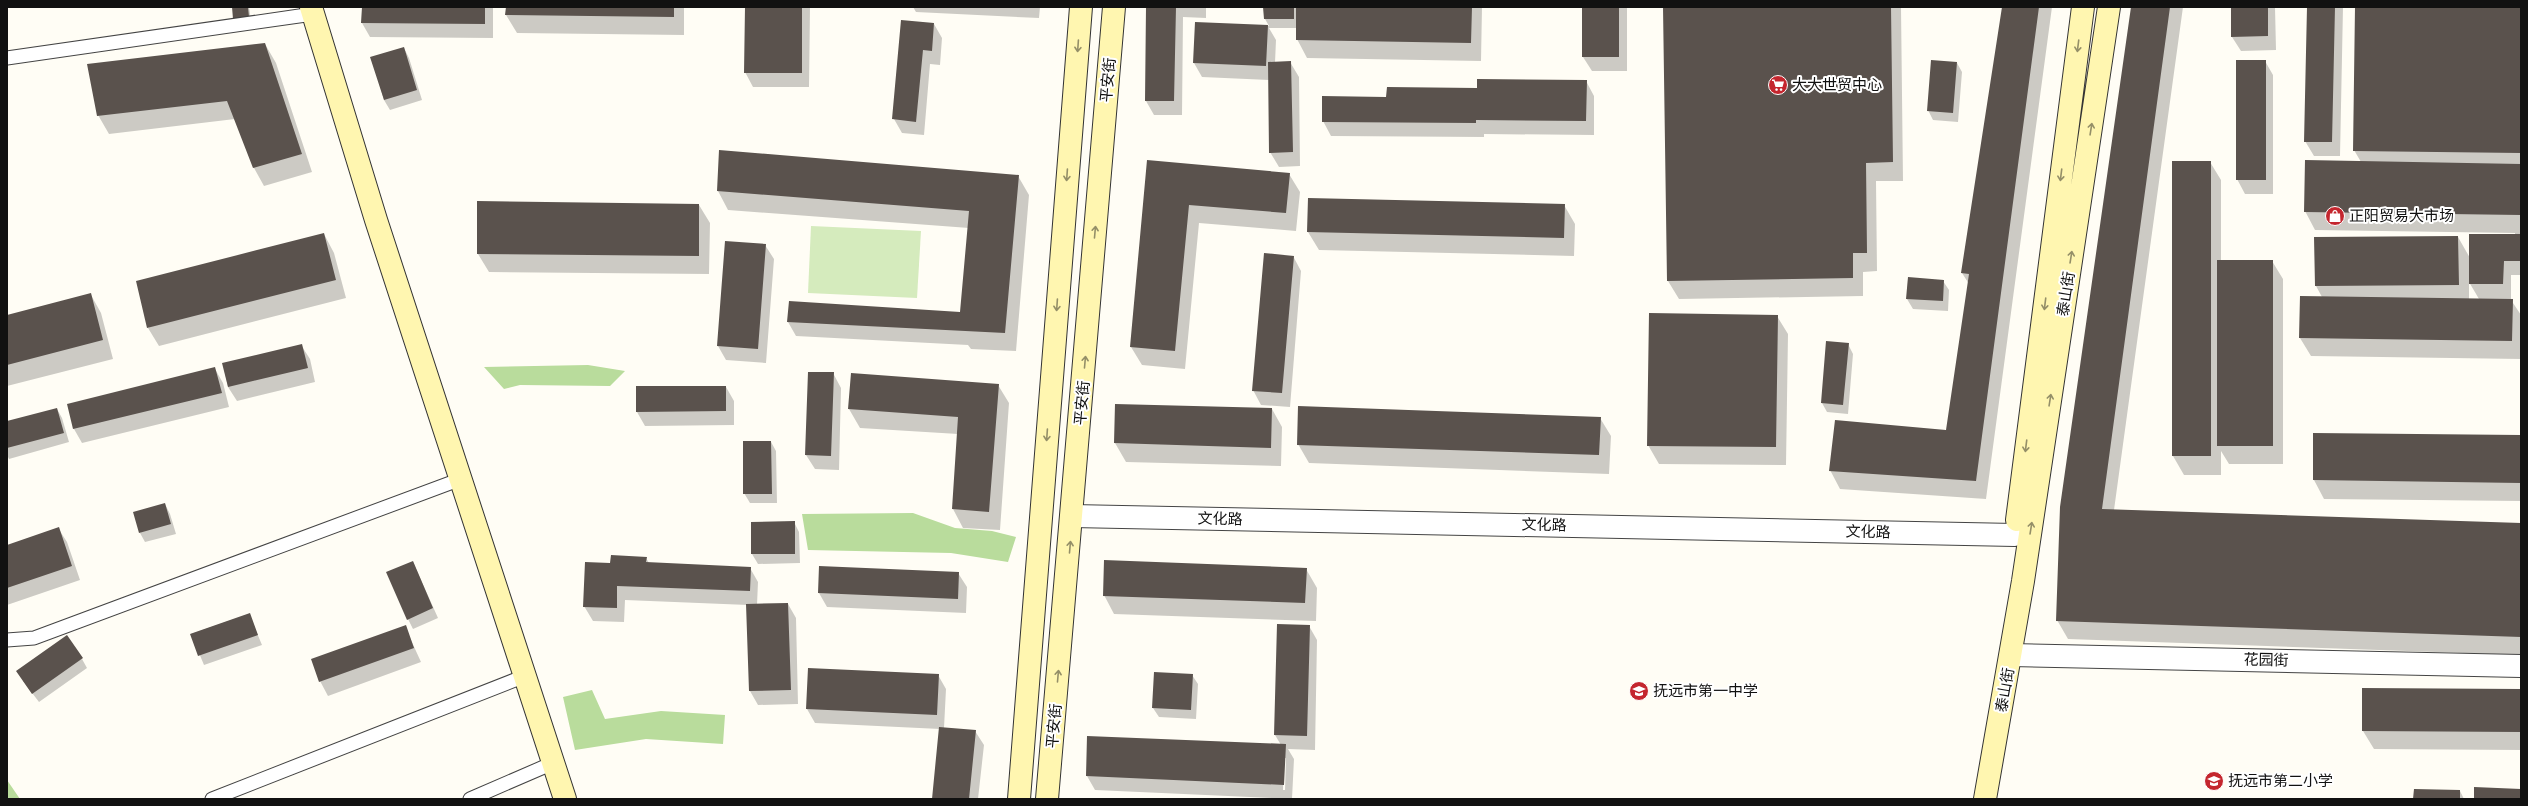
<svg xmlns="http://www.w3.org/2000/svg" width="2528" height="806" font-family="Spectral,'Noto Sans SC',serif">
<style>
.green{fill:#d5ebbd}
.forest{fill:#b9dc9c}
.shadow{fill:#0003;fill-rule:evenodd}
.building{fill:#5a524d}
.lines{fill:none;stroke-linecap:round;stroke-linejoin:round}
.lane-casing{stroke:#444;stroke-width:15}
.street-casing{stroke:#444;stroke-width:24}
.secondary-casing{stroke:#333;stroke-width:24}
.lane{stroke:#fff;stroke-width:13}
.street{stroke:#fff;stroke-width:22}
.secondary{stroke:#fff6b0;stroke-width:22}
.oneway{stroke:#948f68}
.labels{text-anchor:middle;stroke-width:4;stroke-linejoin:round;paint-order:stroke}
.street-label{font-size:15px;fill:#111;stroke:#fff}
.poi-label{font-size:15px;fill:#111;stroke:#fff;text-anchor:start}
</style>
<rect width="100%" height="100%" fill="#fffdf5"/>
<path class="green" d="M811 226 921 231 917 298 808 293Z"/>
<path class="forest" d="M588 365 625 371 610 386 520 385 504 389 484 367Z
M913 513 955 528 992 531 1016 537 1008 562 951 553 808 550 802 514Z
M592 690 605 719 661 711 725 715 723 744 646 739 575 750 563 697Z
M7 780 20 799H7Z"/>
<path class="shadow" d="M233 7H249L251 21Z
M363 7H493V38L370 37 362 23Z
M507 7H684V35L517 33 506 15Z
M746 7H810L809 87H753L745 72Z
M913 7H1040L1039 18 916 12Z
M1147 7H1206V18L1183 17 1182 115H1154L1146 101Z
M1264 7H1482L1481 61 1307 58 1297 39V28H1269L1276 40 1275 63 1290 62 1299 77 1300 166 1279 167 1270 152 1269 80 1202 77 1194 63 1196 23 1269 26 1265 19Z
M1583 7H1627V71H1592L1583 57Z
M1664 7H1901L1903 181H1876L1877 271 1863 272V296L1679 299 1668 281Z
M2003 7H2052L1986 499 1840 489 1830 470 1947 431 1969 284 1962 273Z
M2132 7H2183L2114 510 2521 524V655L2068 639 2057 620Z
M2232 7H2275L2276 50 2241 51 2232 37Z
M2308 7H2343L2340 156H2314L2305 141Z
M2356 7H2521V275H2511V300L2521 315V359L2311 356 2300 338 2322 297 2316 286 2458 237 2470 258 2515 235V233L2315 230 2305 211 2361 162 2354 150ZM2469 282 2479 299H2469Z
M934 24 942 38 940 65 930 64 924 135 902 133 894 119Z
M265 44 276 63 312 172 264 186 254 168 235 119 109 134 98 115Z
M404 48 409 58 422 100 390 110 384 100 372 58Z
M2265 61 2273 75V194H2245L2237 179Z
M1957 63 1962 72 1958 122 1933 120 1928 110Z
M1586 81 1594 96V135L1484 134V137L1331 136 1323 121 1387 98Z
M1148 161 1289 174 1300 192 1296 231 1199 223 1185 369 1142 365 1131 347Z
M2210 162 2221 180V261H2272L2283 279V464H2229L2221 451V475H2184L2173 456Z
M1018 176 1029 195 1016 351 971 349 968 345 796 336 788 322 961 315 969 228 728 210 718 191Z
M699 205 710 223 709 274 489 272 478 254Z
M1564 205 1575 224 1574 256 1319 250 1308 232Z
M324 234 334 253 346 298 159 346 148 328Z
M765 245 774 259 766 363 726 360 718 346Z
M1293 256 1301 271 1290 407 1261 405 1253 390Z
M1908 279 1943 281 1949 290 1948 311 1913 309 1907 299Z
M91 295 101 313 113 359 7 386V316Z
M1777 316 1788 334 1786 465 1659 464 1648 445Z
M1848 344 1853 354 1848 414 1827 412 1822 403Z
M301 345 310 359 315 382 237 401 228 387 223 364Z
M215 369 223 383 229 407 82 443 74 429 68 405Z
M833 373 841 388 839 470 815 469 806 455Z
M998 385 1009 403 1000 530 963 528 953 509 958 434 860 428 849 409Z
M726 387 734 401V425L645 426 637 412Z
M1116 405 1272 409 1282 427 1281 466 1126 462 1115 443Z
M57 409 62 418 69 442 9 459 7 455V422Z
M1600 418 1611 436 1609 474 1309 463 1298 444Z
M2314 434 2521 436V501L2324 499 2314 480Z
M771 442 776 451 777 503H750L744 493Z
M165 504 170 514 176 534 145 542 140 533Z
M794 522 799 532 800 563 758 564 752 554V523Z
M58 528 67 542 80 580 7 605V546Z
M646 558 649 563 750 568 758 582 757 605 788 604 796 618 798 704 758 705 750 691 748 605 625 600 624 622 593 621 584 606 611 564Z
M413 562 438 618 413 629 408 619Z
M1306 569 1317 588 1316 621 1114 614 1104 595Z
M958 573 967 587 966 613 827 607 819 593Z
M249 614 262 645 204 665 191 634Z
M1278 625 1309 626 1317 640 1315 750 1288 749 1294 759 1292 799 1095 790 1087 776 1281 745 1275 735ZM1284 758H1286L1285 790H1283Z
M405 627 421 662 328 696 320 681Z
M82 659 87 668 39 702 23 681Z
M938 675 946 689 944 728 975 731 984 745 978 799H933L940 729 815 723 807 709Z
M1192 675 1198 684 1196 719 1159 717 1153 708Z
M2521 690V750L2374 749 2363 731Z
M2460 791 2464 799H2414Z"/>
<path class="building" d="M232 7H248L249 17 233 19Z
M362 7H485V24L361 23Z
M506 7H674V17L505 15Z
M745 7H802V73H744Z
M1146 7H1176L1174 101H1145Z
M1263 7H1294V19H1264Z
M1296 7H1472L1471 43 1296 40Z
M1582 7H1619V57H1582Z
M1663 7H1891L1893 162 1866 163 1867 253H1853V278L1667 281Z
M2002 7H2039L1976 481 1829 471 1835 420 1946 430 1969 274 1961 273Z
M2131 7H2170L2102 509 2521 523V637L2056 621 2060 507Z
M2231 7H2268V36L2231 37Z
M2307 7H2335L2332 142H2304Z
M2355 7H2521V153L2353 151Z
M901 20 934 23 932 51 923 50 916 122 892 119Z
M1195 22 1268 25 1266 66 1193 63Z
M265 43 302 154 253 168 227 101 97 116 87 64Z
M404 47 417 90 384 100 370 57Z
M1931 60 1957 62 1953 113 1927 111Z
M2236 60H2266V180H2236Z
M1291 61 1293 152 1269 153 1268 62Z
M1477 79 1587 80 1586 121 1476 120V123L1322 122V96L1386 97 1387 87 1477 88Z
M719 150 1019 175 1005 333 787 322 789 301 960 312 969 211 717 191Z
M1147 160 1290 173 1286 213 1189 205 1175 351 1130 347Z
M2305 160 2521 164V215L2304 212Z
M2172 161H2211V456H2172Z
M1308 198 1565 204 1564 238 1307 232Z
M477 201 699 204V256L477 254Z
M324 233 336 280 147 328 136 281Z
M2469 234H2521V261H2504L2503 284H2469Z
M2458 236 2459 285 2315 286 2314 237Z
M725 241 766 244 758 349 717 346Z
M1264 253 1294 256 1282 393 1252 391Z
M2217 260H2273V446H2217Z
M1908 277 1944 280 1943 301 1906 299Z
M91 293 103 340 7 365V315Z
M2300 296 2513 299 2512 341 2299 338Z
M1649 313 1778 315 1776 447 1647 446Z
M1826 341 1849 343 1843 405 1821 403Z
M302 344 308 368 228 387 222 363Z
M215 367 222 393 73 429 67 404Z
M808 372H834L831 456 805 455Z
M851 373 999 384 989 512 952 509 958 417 848 409Z
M636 386H726V411L636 412Z
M1115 404 1272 408 1271 448 1114 443Z
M1298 406 1601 417 1599 455 1297 445Z
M57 408 64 433 7 448V421Z
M2313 433 2521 435V483L2313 480Z
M743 441H771L772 494H743Z
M165 503 171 524 139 533 133 512Z
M795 521V554H751V522Z
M59 527 72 566 7 588V545Z
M611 555 647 557 646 562 751 567 750 591 617 586V608L583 607 585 562 610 563Z
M1104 560 1307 568 1305 603 1103 596Z
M413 561 433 608 407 620 386 572Z
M819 566 959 572 958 599 818 593Z
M788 603 791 690 749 691 746 604Z
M250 613 258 635 198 656 190 634Z
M1277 624 1310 625 1307 736 1274 735Z
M406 625 414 648 319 682 311 659Z
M67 635 83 658 32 694 16 671Z
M808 668 939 674 937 715 806 709Z
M1154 672 1193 674 1191 710 1152 708Z
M2362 688 2521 689V732L2362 731Z
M939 727 976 730 969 799H932Z
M1087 736 1286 744 1284 785 1086 776Z
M2474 787 2521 789V799H2474Z
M2414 789 2460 790V799H2413Z"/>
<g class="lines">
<g class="lane-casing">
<path id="lane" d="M7 58 313 14
M7 640 34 638 461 479
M212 799 525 676
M470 799 553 763"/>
</g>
<g class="street-casing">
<path id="street" d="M1072 516 2015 535
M2011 655 2521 666"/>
</g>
<g class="secondary-casing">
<path id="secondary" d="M311 7 376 220 565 799
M2017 520 2083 7
M1019 799 1081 7
M1047 799 1114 7
M1985 799 2023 581 2109 7"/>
</g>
<use href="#lane" class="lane"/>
<use href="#street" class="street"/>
<use href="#secondary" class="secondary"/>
</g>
<defs><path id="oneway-shaft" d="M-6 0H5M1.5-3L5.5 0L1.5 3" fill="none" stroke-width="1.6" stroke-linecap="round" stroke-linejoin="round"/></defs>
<g class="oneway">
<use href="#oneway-shaft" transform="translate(1078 46) rotate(94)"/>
<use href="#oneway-shaft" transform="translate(2078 46) rotate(97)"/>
<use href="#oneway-shaft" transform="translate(2091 129) rotate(-81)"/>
<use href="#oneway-shaft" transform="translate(1067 175) rotate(94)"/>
<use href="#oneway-shaft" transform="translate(2061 175) rotate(97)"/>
<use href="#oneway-shaft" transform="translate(1095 232) rotate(-85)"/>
<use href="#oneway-shaft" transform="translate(2071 257) rotate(-81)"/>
<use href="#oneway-shaft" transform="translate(2045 304) rotate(97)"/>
<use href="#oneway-shaft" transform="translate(1057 305) rotate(94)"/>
<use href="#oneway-shaft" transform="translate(1085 362) rotate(-85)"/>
<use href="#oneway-shaft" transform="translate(2050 400) rotate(-81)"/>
<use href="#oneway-shaft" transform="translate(1047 435) rotate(94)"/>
<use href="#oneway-shaft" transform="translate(2026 446) rotate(97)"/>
<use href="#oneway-shaft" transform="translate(2031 528) rotate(-81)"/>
<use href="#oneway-shaft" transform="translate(1070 547) rotate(-85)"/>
<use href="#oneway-shaft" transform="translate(1058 676) rotate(-85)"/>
</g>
<defs>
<g id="supermarket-disc" transform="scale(1)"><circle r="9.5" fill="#c4262e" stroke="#fff"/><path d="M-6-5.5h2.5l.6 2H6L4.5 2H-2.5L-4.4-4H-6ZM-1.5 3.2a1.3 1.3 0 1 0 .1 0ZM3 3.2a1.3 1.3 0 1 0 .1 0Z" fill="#fff"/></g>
<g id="shop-disc" transform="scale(1)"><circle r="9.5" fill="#c4262e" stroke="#fff"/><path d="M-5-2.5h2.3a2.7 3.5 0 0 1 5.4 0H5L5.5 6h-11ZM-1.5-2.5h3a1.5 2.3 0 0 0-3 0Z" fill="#fff"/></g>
<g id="school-disc" transform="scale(1)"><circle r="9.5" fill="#c4262e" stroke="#fff"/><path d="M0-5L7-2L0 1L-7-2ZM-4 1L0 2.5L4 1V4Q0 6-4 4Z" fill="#fff"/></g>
</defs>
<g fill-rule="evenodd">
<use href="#supermarket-disc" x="1778" y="85"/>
<use href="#shop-disc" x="2335" y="216"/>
<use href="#school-disc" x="1639" y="691"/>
<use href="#school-disc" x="2214" y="781"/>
</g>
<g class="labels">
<g class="street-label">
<text transform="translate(1108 80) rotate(-85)" y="5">平安街</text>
<text transform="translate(2066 294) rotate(-81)" y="5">泰山街</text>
<text transform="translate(1082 403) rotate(-85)" y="5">平安街</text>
<text transform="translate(1220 519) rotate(1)" y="5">文化路</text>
<text transform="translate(1544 525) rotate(1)" y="5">文化路</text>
<text transform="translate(1868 532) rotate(1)" y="5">文化路</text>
<text transform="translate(2266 660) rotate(1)" y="5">花园街</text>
<text transform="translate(2005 690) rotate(-80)" y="5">泰山街</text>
<text transform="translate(1054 726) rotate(-85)" y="5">平安街</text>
</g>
<g class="poi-label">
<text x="1792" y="90">大大世贸中心</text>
<text x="2349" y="221">正阳贸易大市场</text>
<text x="1653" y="696">抚远市第一中学</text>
<text x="2228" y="786">抚远市第二小学</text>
</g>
</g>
<rect width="2528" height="806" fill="none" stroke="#111111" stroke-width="16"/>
</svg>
